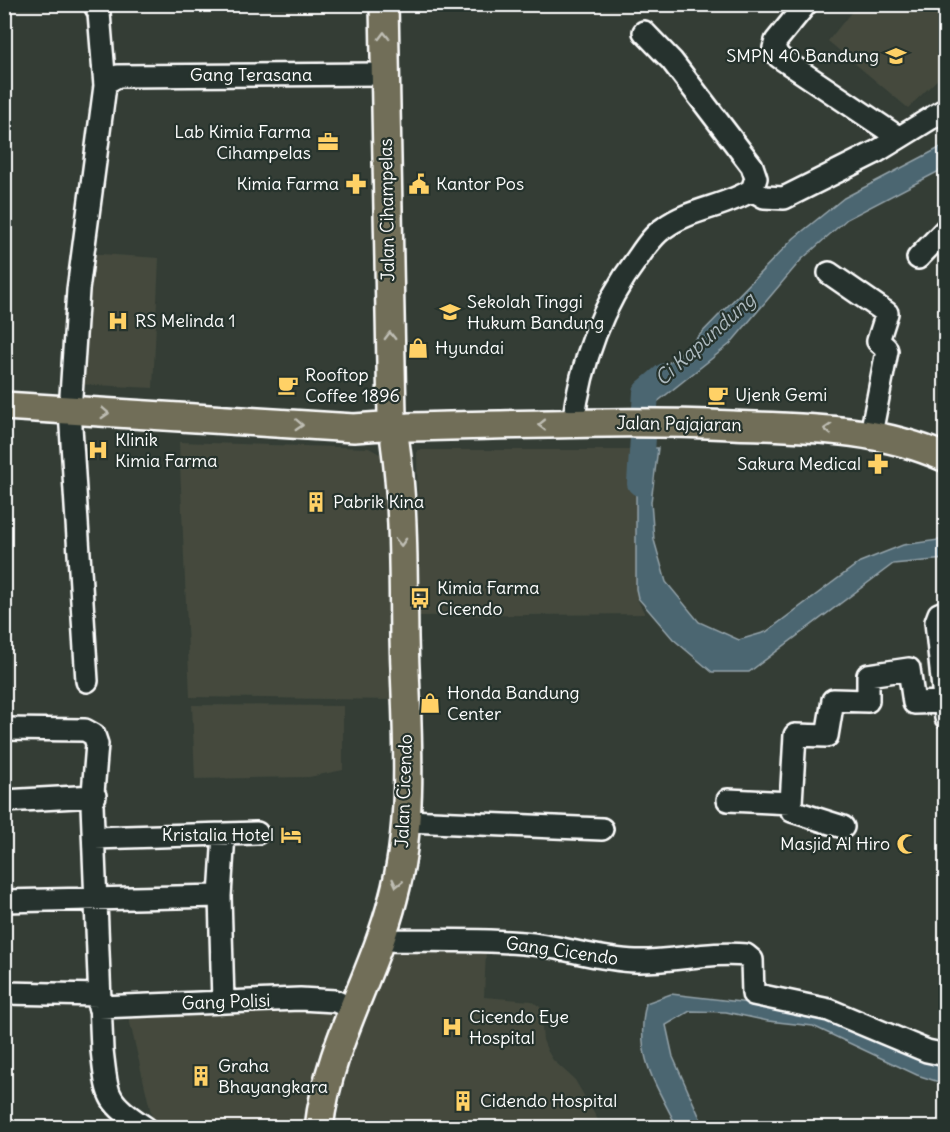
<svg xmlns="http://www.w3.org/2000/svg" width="950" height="1132" font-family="Delius,sans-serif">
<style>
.built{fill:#444a3e}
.water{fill:#4c6671;stroke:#94a3aa;stroke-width:1.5}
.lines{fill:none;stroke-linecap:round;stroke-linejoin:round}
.river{stroke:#4c6671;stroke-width:26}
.minor-casing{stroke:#fff;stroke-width:26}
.major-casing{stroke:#fff;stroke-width:32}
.minor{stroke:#26332d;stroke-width:21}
.major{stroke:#716e59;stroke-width:27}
.oneway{stroke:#bfbeb4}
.labels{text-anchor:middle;stroke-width:4.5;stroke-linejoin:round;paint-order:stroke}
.poi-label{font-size:18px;fill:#fff;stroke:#26332d;text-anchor:start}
.street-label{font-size:18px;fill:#fff;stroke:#26332d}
.water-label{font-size:20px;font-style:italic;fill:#aebabf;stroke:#26332d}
</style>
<rect width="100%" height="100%" fill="#343d35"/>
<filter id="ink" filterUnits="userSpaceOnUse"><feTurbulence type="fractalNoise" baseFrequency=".0167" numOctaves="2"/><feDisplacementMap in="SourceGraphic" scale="12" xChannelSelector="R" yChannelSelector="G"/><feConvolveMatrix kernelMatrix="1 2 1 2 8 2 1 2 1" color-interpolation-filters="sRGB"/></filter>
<g filter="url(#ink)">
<path class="built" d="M857 5H945V72L908 108 828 41Z
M86 253 159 258 153 388 75 384Z
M179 442 369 448 385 457 391 700 190 697Z
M417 450H634L637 599 645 614 419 616Z
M192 705 343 706V770L309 777 195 779Z
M395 950H486L484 997 532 1001 540 1007 543 1040 547 1050 553 1060 575 1080 602 1127 335 1128 350 1052 387 962Z
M339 1009 320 1059 309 1127 154 1126 127 1010Z"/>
<path class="water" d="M945 145V168L847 219 801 260 730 344 657 402 634 403 650 378 688 347 794 238 844 198Z
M636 448H658L651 502 654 540 666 582 699 622 739 640 766 632 860 562 903 545 945 539V559L893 564 749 672H712L673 639 638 598 636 589Z
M671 994 829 1012 945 1063V1084L917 1075 813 1026 768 1021 726 1012 690 1011 666 1025 673 1057 704 1127H677C655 1082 634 1056 646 1003Z"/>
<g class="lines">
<path class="river" d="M640 483 646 392 665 376"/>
<g class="minor-casing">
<path id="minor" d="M806 4 776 41 774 48 779 57 898 137
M105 83 118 76 384 74
M752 190 764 197 784 198 876 152 946 109
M918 258 946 229
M829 273 887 313 878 341 886 348 887 351 871 434
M573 424C581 363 600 308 637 259 644 249 653 235 664 228 689 209 725 207 752 190L756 178 752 166 672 61 644 32
M946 611 939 614 936 622 946 718
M87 681 70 411 78 290 105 86 99 13 94 4
M4 729 85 730 94 735 97 744 92 805 102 1050C108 1099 105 1100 146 1128
M728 800 791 803 795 735 827 736 833 700 868 701V675L909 669 914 703 944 702
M4 801 95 796
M791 803 792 811 843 827
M407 821 602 829
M94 838 257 833
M4 901 220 896
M380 940C427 941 476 939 523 943 561 946 598 960 636 961 673 962 709 951 746 955L752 960 753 994 829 1010 927 1051 946 1055
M5 993 99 995
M223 1002 220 896 224 834
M99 1007 300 999 335 1001 351 1008"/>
</g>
<g class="major-casing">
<path id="major" d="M384 4 392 416
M4 406 354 428 382 426
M409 427C517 425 624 420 732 425 806 428 877 427 946 458
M319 1128C328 1046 373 977 393 899 416 814 406 724 404 637 403 573 404 506 395 442"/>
</g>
<use href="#minor" class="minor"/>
<use href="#major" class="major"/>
</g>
<defs><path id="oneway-chevron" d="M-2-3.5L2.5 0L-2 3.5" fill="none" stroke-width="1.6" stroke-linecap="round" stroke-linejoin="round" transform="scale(1.5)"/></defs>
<g class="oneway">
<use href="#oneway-chevron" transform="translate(384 36) rotate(-91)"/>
<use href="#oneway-chevron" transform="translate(390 336) rotate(-91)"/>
<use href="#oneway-chevron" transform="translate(105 413) rotate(3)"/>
<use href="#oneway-chevron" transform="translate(299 425) rotate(3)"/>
<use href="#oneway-chevron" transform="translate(542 425) rotate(179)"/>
<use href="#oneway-chevron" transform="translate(828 429) rotate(-176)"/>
<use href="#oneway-chevron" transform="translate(401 542) rotate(88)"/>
<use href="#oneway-chevron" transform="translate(397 883) rotate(103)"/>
</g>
</g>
<defs>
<g id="school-bare" transform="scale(1.62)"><path d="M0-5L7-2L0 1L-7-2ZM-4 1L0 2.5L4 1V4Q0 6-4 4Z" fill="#ffd166" stroke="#26332d" stroke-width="2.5" paint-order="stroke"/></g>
<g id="office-bare" transform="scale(1.62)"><path d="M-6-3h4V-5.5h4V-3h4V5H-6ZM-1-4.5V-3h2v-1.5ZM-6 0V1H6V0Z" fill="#ffd166" stroke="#26332d" stroke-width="2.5" paint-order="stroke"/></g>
<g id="pharmacy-bare" transform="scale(1.62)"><path d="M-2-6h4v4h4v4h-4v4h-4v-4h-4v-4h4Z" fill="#ffd166" stroke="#26332d" stroke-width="2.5" paint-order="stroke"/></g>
<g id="civic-bare" transform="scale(1.62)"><path d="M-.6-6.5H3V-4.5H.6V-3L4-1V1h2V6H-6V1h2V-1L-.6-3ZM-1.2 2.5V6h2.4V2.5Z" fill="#ffd166" stroke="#26332d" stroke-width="2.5" paint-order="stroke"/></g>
<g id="university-bare" transform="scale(1.62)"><path d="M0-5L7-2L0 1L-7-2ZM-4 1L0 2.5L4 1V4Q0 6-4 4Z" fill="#ffd166" stroke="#26332d" stroke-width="2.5" paint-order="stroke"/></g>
<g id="hospital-bare" transform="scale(1.62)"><path d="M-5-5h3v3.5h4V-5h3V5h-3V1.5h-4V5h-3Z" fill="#ffd166" stroke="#26332d" stroke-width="2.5" paint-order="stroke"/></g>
<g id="shop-bare" transform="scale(1.62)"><path d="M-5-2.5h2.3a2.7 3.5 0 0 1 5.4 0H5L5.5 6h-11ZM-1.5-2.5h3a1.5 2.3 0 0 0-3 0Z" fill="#ffd166" stroke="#26332d" stroke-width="2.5" paint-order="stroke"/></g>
<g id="cafe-bare" transform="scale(1.62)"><path d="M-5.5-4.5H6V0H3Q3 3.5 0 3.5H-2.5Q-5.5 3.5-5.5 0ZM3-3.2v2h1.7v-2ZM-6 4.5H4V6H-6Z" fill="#ffd166" stroke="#26332d" stroke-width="2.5" paint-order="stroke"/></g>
<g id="building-bare" transform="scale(1.62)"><path d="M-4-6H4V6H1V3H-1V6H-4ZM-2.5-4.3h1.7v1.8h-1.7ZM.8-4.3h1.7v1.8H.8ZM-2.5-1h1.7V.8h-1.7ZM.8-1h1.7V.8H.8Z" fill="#ffd166" stroke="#26332d" stroke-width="2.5" paint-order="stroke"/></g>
<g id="bus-bare" transform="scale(1.62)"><path d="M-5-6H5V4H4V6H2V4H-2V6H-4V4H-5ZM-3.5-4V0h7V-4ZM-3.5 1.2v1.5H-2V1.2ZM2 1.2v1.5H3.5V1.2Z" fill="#ffd166" stroke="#26332d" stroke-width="2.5" paint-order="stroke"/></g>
<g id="hotel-bare" transform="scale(1.62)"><path d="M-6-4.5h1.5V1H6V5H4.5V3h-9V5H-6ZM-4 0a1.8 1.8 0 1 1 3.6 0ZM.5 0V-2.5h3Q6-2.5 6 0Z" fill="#ffd166" stroke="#26332d" stroke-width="2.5" paint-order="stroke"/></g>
<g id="mosque-bare" transform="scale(1.62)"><path d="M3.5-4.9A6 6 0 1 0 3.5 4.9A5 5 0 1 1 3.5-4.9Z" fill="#ffd166" stroke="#26332d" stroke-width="2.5" paint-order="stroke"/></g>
</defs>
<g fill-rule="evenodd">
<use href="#school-bare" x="896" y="56"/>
<use href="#office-bare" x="328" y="142"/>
<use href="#pharmacy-bare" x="356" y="184"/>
<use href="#civic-bare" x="419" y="184"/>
<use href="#university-bare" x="450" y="312"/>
<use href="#hospital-bare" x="118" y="321"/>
<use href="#shop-bare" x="418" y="348"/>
<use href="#cafe-bare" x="288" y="385"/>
<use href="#cafe-bare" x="718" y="395"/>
<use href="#hospital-bare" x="98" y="450"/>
<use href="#pharmacy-bare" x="878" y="464"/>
<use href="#building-bare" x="316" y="502"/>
<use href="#bus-bare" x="420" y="598"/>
<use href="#shop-bare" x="430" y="703"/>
<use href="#hotel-bare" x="291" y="835"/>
<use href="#mosque-bare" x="907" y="844"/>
<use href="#hospital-bare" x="452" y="1027"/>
<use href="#building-bare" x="201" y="1076"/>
<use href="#building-bare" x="463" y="1101"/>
</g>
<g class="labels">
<g class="poi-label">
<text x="879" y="62" text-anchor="end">SMPN 40 Bandung</text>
<text x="311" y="138" text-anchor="end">Lab Kimia Farma<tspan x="311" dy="21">Cihampelas</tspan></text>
<text x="339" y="190" text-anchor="end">Kimia Farma</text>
<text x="436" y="190">Kantor Pos</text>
<text x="467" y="308">Sekolah Tinggi<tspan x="467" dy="21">Hukum Bandung</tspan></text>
<text x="135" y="327">RS Melinda 1</text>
<text x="435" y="354">Hyundai</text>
<text x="305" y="381">Rooftop<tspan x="305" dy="21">Coffee 1896</tspan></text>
<text x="735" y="401">Ujenk Gemi</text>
<text x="115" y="446">Klinik<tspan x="115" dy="21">Kimia Farma</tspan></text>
<text x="861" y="470" text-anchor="end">Sakura Medical</text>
<text x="333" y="508">Pabrik Kina</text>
<text x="437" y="594">Kimia Farma<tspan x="437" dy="21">Cicendo</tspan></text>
<text x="447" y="699">Honda Bandung<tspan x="447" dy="21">Center</tspan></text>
<text x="274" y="841" text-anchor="end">Kristalia Hotel</text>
<text x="890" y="850" text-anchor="end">Masjid Al Hiro</text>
<text x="469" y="1023">Cicendo Eye<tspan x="469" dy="21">Hospital</tspan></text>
<text x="218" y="1072">Graha<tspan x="218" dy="21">Bhayangkara</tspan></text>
<text x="480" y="1107">Cidendo Hospital</text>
</g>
<g class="street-label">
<text x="251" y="81">Gang Terasana</text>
<text transform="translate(387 210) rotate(-91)" y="6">Jalan Cihampelas</text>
<text transform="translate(679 424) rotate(1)" y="6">Jalan Pajajaran</text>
<text transform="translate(404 791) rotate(-88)" y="6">Jalan Cicendo</text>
<text transform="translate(562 951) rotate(8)" y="6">Gang Cicendo</text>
<text transform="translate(226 1002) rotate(-2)" y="6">Gang Polisi</text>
</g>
<g class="water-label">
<text transform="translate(705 339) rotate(-42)" y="7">Ci Kapundung</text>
</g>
</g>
<rect width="950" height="1132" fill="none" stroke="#26332d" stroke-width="24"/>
<rect x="12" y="12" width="926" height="1108" fill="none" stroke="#fff" stroke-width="2" filter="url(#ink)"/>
</svg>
